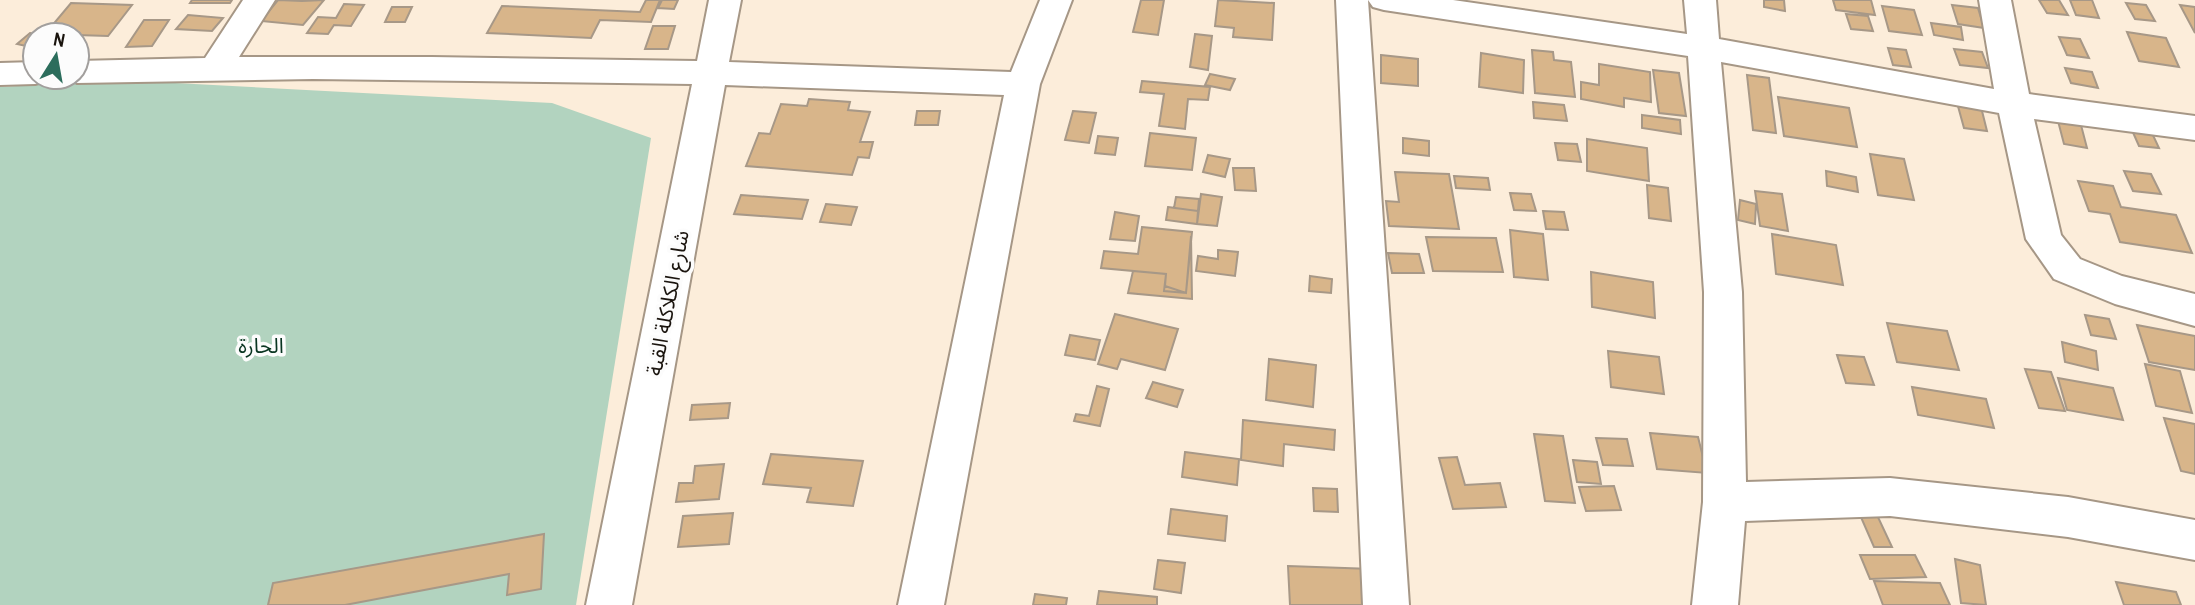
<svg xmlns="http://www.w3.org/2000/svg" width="2195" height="605" font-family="'Archivo Narrow','Noto Sans Arabic',sans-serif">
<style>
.green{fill:#b2d3bf}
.building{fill:#d8b58a;stroke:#a79887;stroke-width:2}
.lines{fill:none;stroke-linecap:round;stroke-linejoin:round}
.minor-casing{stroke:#a69786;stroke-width:4}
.minor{fill:#fff;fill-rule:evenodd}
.labels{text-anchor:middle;stroke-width:7;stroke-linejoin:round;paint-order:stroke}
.street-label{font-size:21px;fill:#1a140e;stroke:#fcfcfc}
.park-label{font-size:21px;fill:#093521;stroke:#fcfcfc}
</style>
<rect width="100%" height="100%" fill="#fcedda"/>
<path class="green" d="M118 80 552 103 651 138 576 605H0V87Z"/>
<path class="building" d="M192 0H232L230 3H190Z
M278 0 302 1 324 0 303 25 261 21Z
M646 0H660L651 22 600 20 591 38 487 33 502 6 640 12Z
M662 0H678L674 9 658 8Z
M1141 0H1164L1158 35 1133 32Z
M1218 0 1274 3 1272 40 1233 37 1234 28 1215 26Z
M1764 0H1784L1785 11 1764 7Z
M1833 0H1871L1875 15 1836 10Z
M2039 0H2059L2068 15 2047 13Z
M2070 0H2092L2099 18 2076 15Z
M71 3 132 5 108 36 45 34Z
M2126 3 2146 5 2155 21 2135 19Z
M344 4 364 5 351 26 334 25 328 34 307 33 318 17 336 18Z
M1952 5 1978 8 1984 28 1958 24Z
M2180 5 2195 7V33Z
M1882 6 1914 10 1922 35 1889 31Z
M392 7H412L405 22H385Z
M1846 14 1868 16 1873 31 1851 29Z
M188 15 223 18 212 31 176 29Z
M144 20H169L152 46 126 47Z
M1931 23 1961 27 1963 40 1934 35Z
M653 26H675L668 49H645Z
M2127 32 2166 38 2179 67 2139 61Z
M30 33 40 35H35V48L17 44Z
M1195 34 1212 36 1208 70 1190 67Z
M2059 37 2080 39 2089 58 2067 55Z
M1888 48 1906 50 1911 67 1893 65Z
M1954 49 1982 52 1988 68 1960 65Z
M1532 50 1553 52 1554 60 1571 62 1575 97 1535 93Z
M1481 53 1524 60 1523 93 1479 87Z
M1381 55 1418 59V86L1381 83Z
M1599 64 1650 72 1651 102 1624 98V107L1581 99V82L1599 85Z
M2065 68 2092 72 2098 88 2071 83Z
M1653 70 1679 73 1686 116 1659 113Z
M1210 74 1235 79 1230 90 1205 85Z
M1747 75 1769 78 1776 133 1753 130Z
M1142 81 1210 87 1208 100 1188 99 1185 129 1159 126 1164 94 1140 92Z
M1778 97 1849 108 1857 147 1784 136Z
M809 99 850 102 848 110 870 112 860 142H873L869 158 858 157 852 175 746 166 759 133 770 134 781 104 807 106Z
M1956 99 1980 103 1987 131 1964 128Z
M1533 102 1564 105 1567 121 1534 118Z
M917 111H940L938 125H915Z
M1073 111 1096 113 1089 143 1065 140Z
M1642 115 1680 120 1681 134 1642 128Z
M2058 121 2081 125 2087 148 2064 144Z
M2131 128 2151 131 2159 148 2139 146Z
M1150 133 1196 138 1192 170 1145 166Z
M1098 136 1118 138 1115 155 1095 153Z
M1403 138 1429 141V156L1403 153Z
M1587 139 1647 148 1649 181 1587 171Z
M1555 143 1577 144 1581 162 1558 160Z
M1870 154 1904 159 1914 200 1878 195Z
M1208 155 1230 159 1225 177 1203 172Z
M1233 168H1254L1256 191 1235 190Z
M1826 171 1856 177 1858 192 1827 186Z
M2124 171 2151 174 2161 194 2133 191Z
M1395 172 1449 174 1459 229 1389 226 1386 201 1399 202Z
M1454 176 1488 178 1490 190 1456 188Z
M2078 181 2113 186 2121 207 2176 215 2192 253 2120 242 2110 214 2089 211Z
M1647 185 1668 188 1671 221 1649 218Z
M1755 191 1782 194 1788 231 1760 226Z
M1510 193 1531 194 1536 211 1514 210Z
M1201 194 1222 197 1217 226 1197 224Z
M741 195 808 200 802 219 734 214Z
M1176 197 1199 199 1198 211 1174 208Z
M1740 200 1756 204 1755 224 1738 220Z
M826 204 857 207 851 225 820 222Z
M1168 207 1198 211 1197 224 1166 220Z
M1543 211 1564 212 1568 230 1546 229Z
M1115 212 1139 216 1135 241 1110 239Z
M1142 227 1192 232 1186 293 1164 291 1166 274 1101 268 1104 251 1138 254Z
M1510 230 1543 234 1548 280 1514 277Z
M1772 234 1836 245 1843 285 1776 274Z
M1191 236 1192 299 1128 293 1133 271 1166 274 1165 286 1186 293Z
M1426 237 1496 238 1503 272 1433 271Z
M1218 250 1238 252 1235 276 1196 271 1198 256 1218 259Z
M1388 253 1419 254 1424 273H1392Z
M1591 272 1653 282 1655 318 1592 307Z
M1310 276 1332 279 1331 293 1309 291Z
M1115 314 1178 329 1165 370 1121 359 1117 369 1098 364Z
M2085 315 2109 319 2116 339 2091 335Z
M1887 323 1947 331 1959 370 1897 362Z
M2137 325 2195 336V370L2149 362Z
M1070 335 1100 340 1095 360 1065 355Z
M2062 342 2096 351 2098 370 2065 362Z
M1608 351 1659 357 1664 394 1611 387Z
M1837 355 1864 357 1874 385 1846 383Z
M1269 359 1316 365 1313 407 1266 400Z
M2145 364 2180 371 2192 413 2156 406Z
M2025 369 2051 372 2065 411 2039 408Z
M2058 378 2113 388 2123 420 2067 410Z
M1153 382 1183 390 1177 407 1146 398Z
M1097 386 1109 389 1100 426 1074 421 1076 414 1089 416Z
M1912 387 1986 399 1994 428 1918 415Z
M730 403 728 418 690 420 692 405Z
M2164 418 2195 424V474L2181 471Z
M1243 420 1335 430 1334 450 1284 444 1283 466 1241 460Z
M1650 433 1698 437 1707 473 1657 469Z
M1534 434 1563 436 1575 503 1545 501Z
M1596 438 1627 439 1633 466 1603 465Z
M1185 452 1239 459 1237 485 1182 477Z
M771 454 863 461 853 506 807 502 811 488 763 484Z
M1457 457 1465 485 1500 483 1506 507 1453 509 1439 458Z
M1573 460 1597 462 1601 484 1577 482Z
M724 464 719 499 676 502 679 483H693L695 466Z
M1614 486 1621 510 1586 511 1579 487Z
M1313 488 1337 489 1338 512 1314 511Z
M1171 509 1227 516 1225 541 1168 534Z
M733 513 729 544 678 547 683 516Z
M1860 515H1877L1892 547H1874Z
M544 534 541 589 507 595 509 574 345 605H268L273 583Z
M1860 555H1915L1926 577 1870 579Z
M1955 559 1980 565 1986 605 1961 603Z
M1158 560 1185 563 1181 593 1154 589Z
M1288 566 1372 569 1376 605H1290Z
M1874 581 1940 583 1950 605H1883Z
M2116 582 2176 592 2181 605H2124Z
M1099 591 1157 597V605H1097Z
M1035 594 1067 598 1066 605H1033Z"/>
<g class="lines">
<g class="minor-casing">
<path id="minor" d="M243 0H275L239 57H432L697 61 709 0H741L729 62 1011 72 1040 0H1072L1040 84 944 605H898L1004 95 725 85 632 605H586L692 84 313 79 77 83 64 77H77V61L205 58Z
M1336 0H1368L1409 605H1363Z
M1368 0H1453L1687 34 1684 0H1716L1719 39 1994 89 1979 0H2011L2029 94 2195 116V140L2034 119 2061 235 2080 259 2122 276 2195 294V326L2115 304 2054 279 2026 239 1999 113 1721 62 1742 292 1746 482 1890 478 2068 497 2195 520V560L2068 537 1890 516 1745 521 1738 605H1692L1703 502 1704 292 1688 56 1384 10 1373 7Z
M35 62V77H49L47 81 35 84 0 85V63Z"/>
</g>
<use href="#minor" class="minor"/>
</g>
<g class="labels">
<g class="street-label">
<text transform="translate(668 303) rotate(-79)" y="7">شارع الكلاكلة القبة</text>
</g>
<g class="park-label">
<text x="261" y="353">الحارة</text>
</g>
</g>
<g transform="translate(56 56) rotate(11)"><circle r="33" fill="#fcfcfc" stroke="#a29f9d" stroke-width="2"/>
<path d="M0-5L12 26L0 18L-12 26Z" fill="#2c6d5c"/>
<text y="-10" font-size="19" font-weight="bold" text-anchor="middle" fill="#1a140e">N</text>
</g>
</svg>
